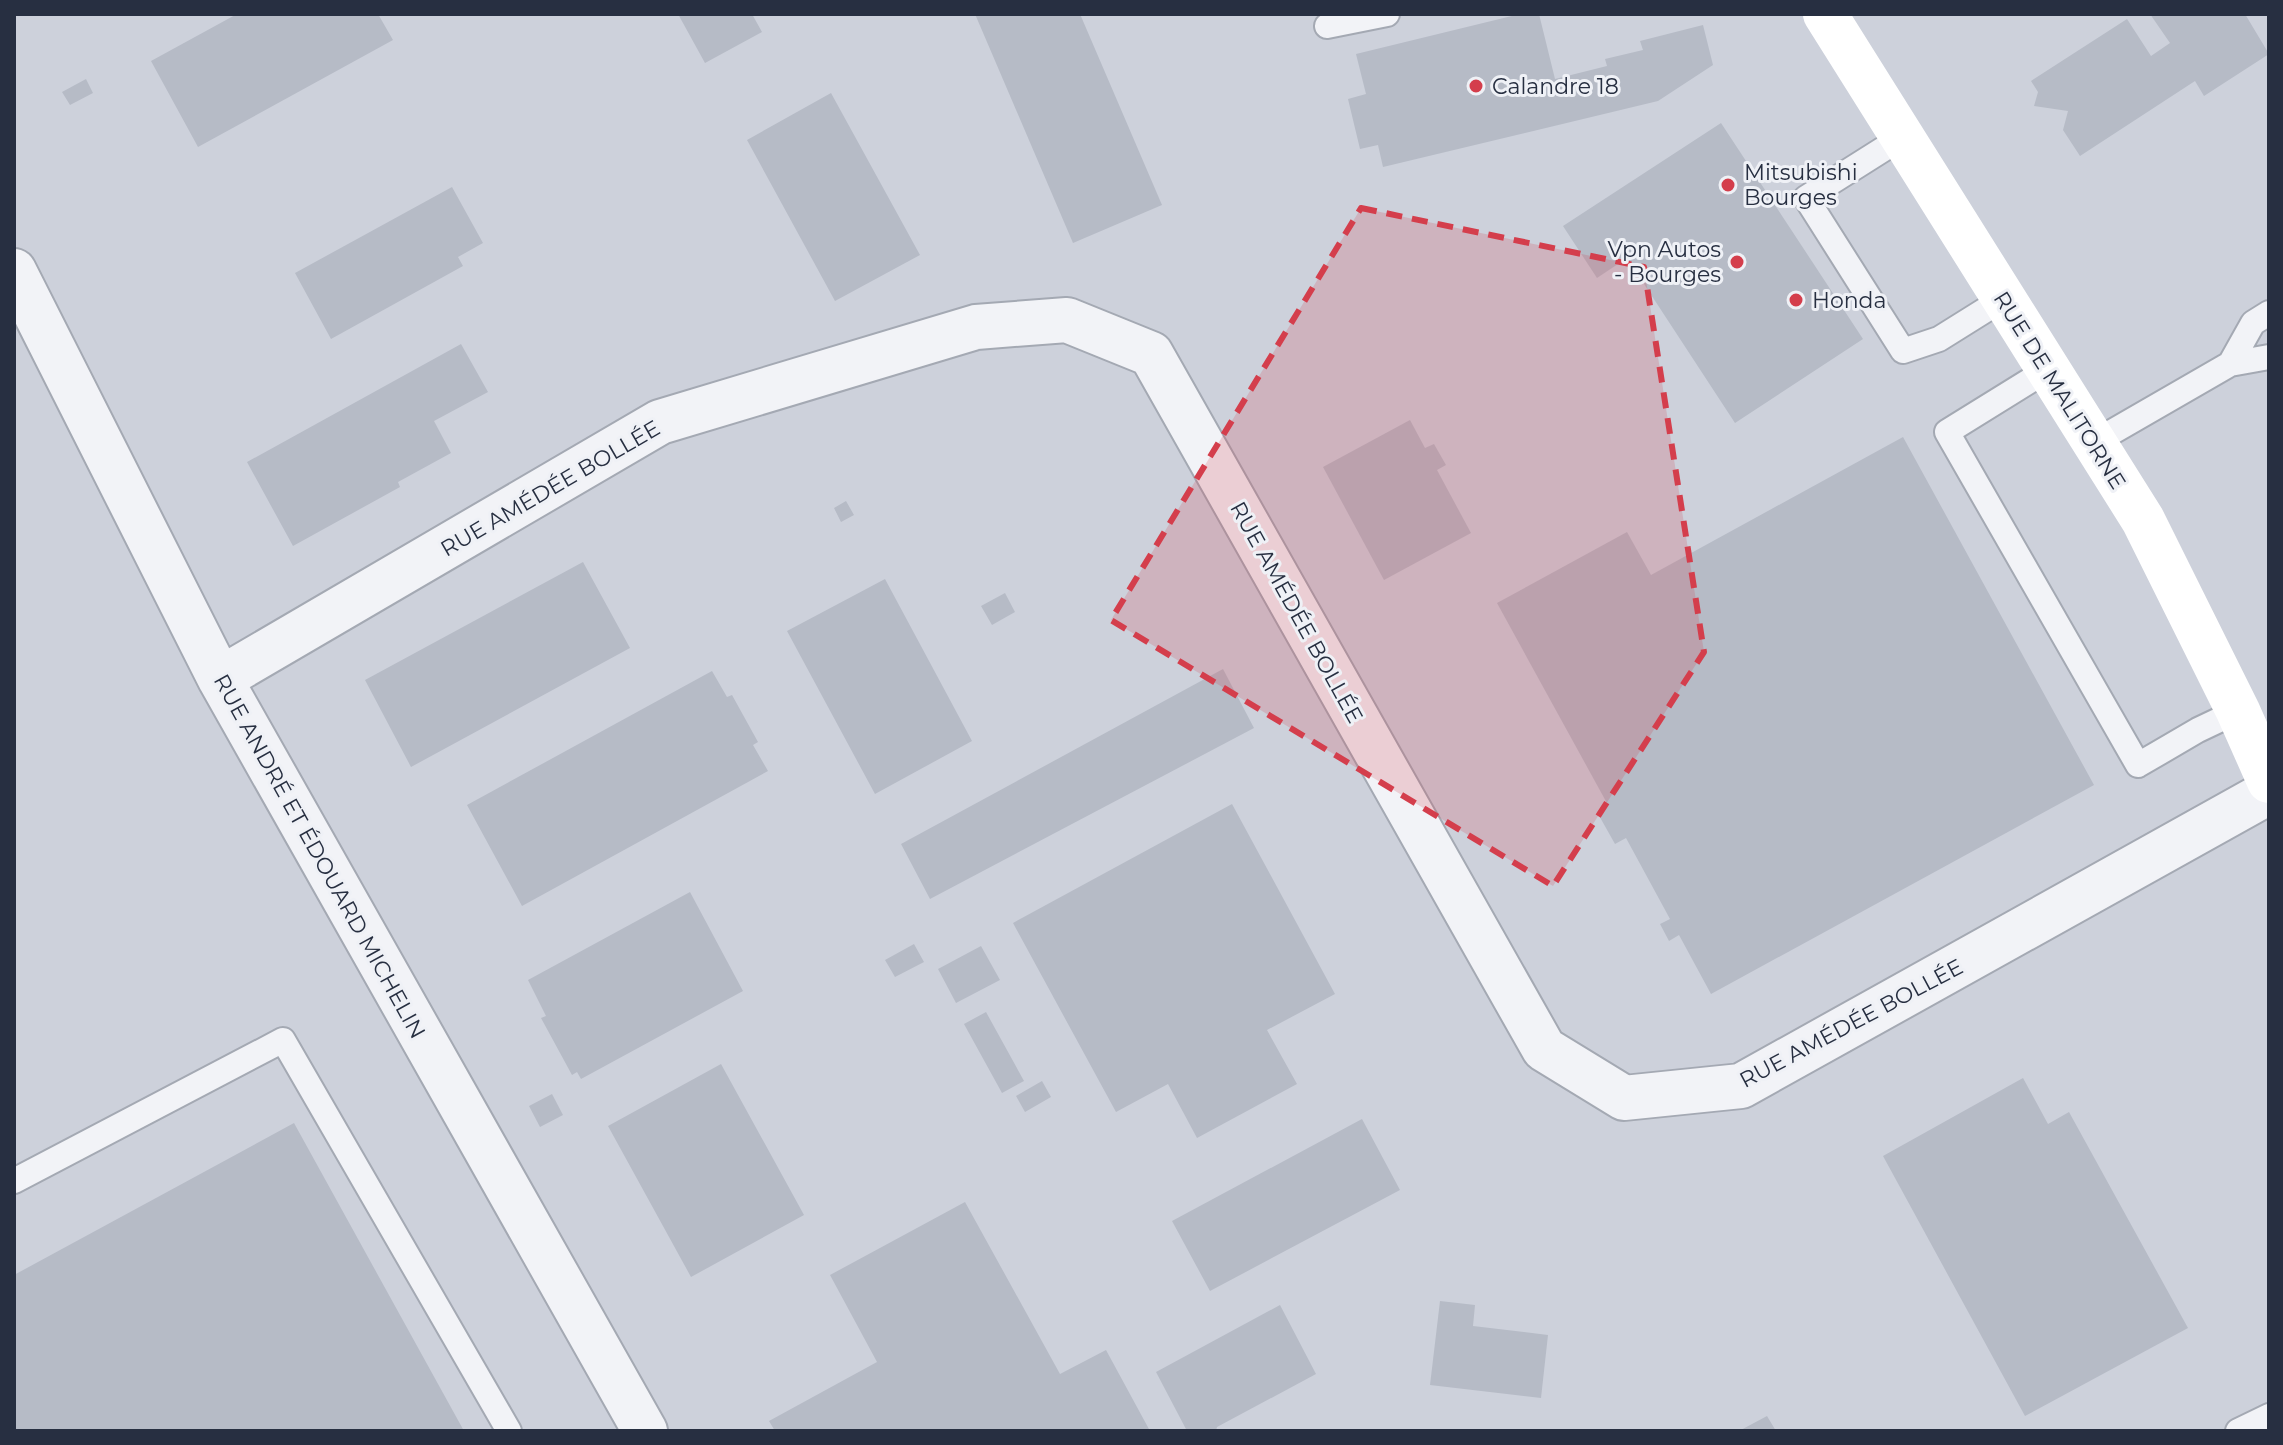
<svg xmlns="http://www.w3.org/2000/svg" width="2283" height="1445" font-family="Montserrat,sans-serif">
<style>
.built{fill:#cdd1db}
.building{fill:#b6bbc6}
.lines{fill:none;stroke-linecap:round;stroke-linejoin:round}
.service-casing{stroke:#a4a9b3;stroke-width:28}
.minor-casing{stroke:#a4a9b3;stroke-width:48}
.service{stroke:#f2f3f7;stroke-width:24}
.minor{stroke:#f2f3f7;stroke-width:44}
.secondary{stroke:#fff;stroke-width:44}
.marked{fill:#d43e4c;fill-opacity:0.2;stroke:#d43e4c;stroke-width:6;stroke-dasharray:16 10;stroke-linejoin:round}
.poi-dot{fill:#d43e4c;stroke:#eff1f6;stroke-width:3}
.labels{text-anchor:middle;stroke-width:6;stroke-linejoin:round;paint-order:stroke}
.poi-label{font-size:22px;fill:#272f41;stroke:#eff1f6;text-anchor:start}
.street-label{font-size:22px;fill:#272f41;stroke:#eff1f6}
</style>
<rect width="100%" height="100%" fill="#dfe2e9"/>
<path class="built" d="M14 14H2269V1431H14Z"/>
<path class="building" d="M237 14H378L393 40 198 147 151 61Z
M678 14H752L762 32 705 63Z
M975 14H1080L1162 205 1073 243Z
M1520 14H1539L1555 79 1607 66 1605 59 1643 50 1640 41 1703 25 1713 65 1658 101 1383 167 1378 145 1360 149 1348 99 1366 94 1356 54Z
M2150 14H2245L2269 54 2204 96 2195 81 2080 156 2063 130 2068 111 2034 106 2038 92 2031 81 2127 19 2151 56 2170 43Z
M86 79 93 93 70 105 62 92Z
M831 93 920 255 835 301 747 140Z
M1721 123 1863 339 1735 423 1627 258 1597 278 1563 226Z
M452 187 483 243 458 257 463 266 331 339 295 273Z
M461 344 488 392 434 421 451 453 398 482 400 487 293 546 247 462Z
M1410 420 1425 448 1434 444 1446 465 1437 470 1471 533 1384 580 1323 467Z
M1903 437 2094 785 1711 994 1679 935 1669 941 1660 924 1670 919 1626 838 1615 844 1597 812 1608 805 1497 603 1627 532 1651 575Z
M846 501 854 515 841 522 834 508Z
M583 562 630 648 411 767 365 680Z
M885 579 972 741 875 794 787 631Z
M1005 593 1015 612 992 625 981 606Z
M1223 669 1254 728 930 899 901 844Z
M712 671 727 697 732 695 758 742 753 745 768 771 522 906 467 805Z
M1232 804 1335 994 1267 1030 1297 1084 1197 1138 1168 1084 1116 1112 1013 923Z
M690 892 743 991 581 1079 577 1072 572 1075 541 1018 546 1016 528 980Z
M914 944 924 962 895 977 885 960Z
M981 946 1000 980 956 1003 938 969Z
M986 1012 1024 1081 1002 1093 964 1024Z
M721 1064 804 1215 691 1277 608 1126Z
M2023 1078 2048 1124 2069 1112 2188 1328 2025 1416 1883 1156Z
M1042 1081 1051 1097 1025 1112 1016 1096Z
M552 1094 563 1115 540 1127 529 1106Z
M1362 1119 1400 1190 1210 1291 1172 1221Z
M294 1123 464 1431H14V1275Z
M965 1202 1060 1374 1106 1350 1150 1431H775L769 1421 877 1362 830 1275Z
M1440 1301 1475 1305 1473 1326 1548 1335 1541 1398 1430 1385Z
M1280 1305 1316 1374 1217 1427 1216 1431H1187L1156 1372Z
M1767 1416 1776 1431H1739Z"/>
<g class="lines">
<g class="service-casing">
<path id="service" d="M1327 26 1387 14
M1901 138 1806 198 1903 351 1939 339 2003 299
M2230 364 2253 323 2269 313
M2047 370 1947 432 2138 765 2198 730 2238 711
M2093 443 2230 364 2269 357
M14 1181 283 1040 509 1431
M2238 1431 2269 1416"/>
</g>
<g class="minor-casing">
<path id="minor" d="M14 271 220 679 645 1431
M220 679 660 422 976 327 1067 320 1151 354 1544 1049 1624 1098 1741 1086 2269 792"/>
</g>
<use href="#service" class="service"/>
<use href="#minor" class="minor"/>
<path class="secondary" d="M1825 14 2143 520 2238 711 2269 781"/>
</g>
<path class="marked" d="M1361 208 1644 267 1704 652 1553 886 1111 620Z"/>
<g class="poi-dot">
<circle cx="1476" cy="86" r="8"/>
<circle cx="1728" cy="185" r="8"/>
<circle cx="1737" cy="262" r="8"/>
<circle cx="1796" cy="300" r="8"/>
</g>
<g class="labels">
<g class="poi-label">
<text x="1492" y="94">Calandre 18</text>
<text x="1744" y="180">Mitsubishi<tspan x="1744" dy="25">Bourges</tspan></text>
<text x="1721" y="257" text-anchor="end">Vpn Autos<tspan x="1721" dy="25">- Bourges</tspan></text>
<text x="1812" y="308">Honda</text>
</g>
<g class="street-label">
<text transform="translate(2060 390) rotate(58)" y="8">RUE DE MALITORNE</text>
<text transform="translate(550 488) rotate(-30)" y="8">RUE AMÉDÉE BOLLÉE</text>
<text transform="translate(1297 612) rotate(61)" y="8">RUE AMÉDÉE BOLLÉE</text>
<text transform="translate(320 856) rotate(61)" y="8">RUE ANDRÉ ET ÉDOUARD MICHELIN</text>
<text transform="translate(1851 1023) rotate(-28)" y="8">RUE AMÉDÉE BOLLÉE</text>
</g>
</g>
<rect width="2283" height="1445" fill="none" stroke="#272f41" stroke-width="32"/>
</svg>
